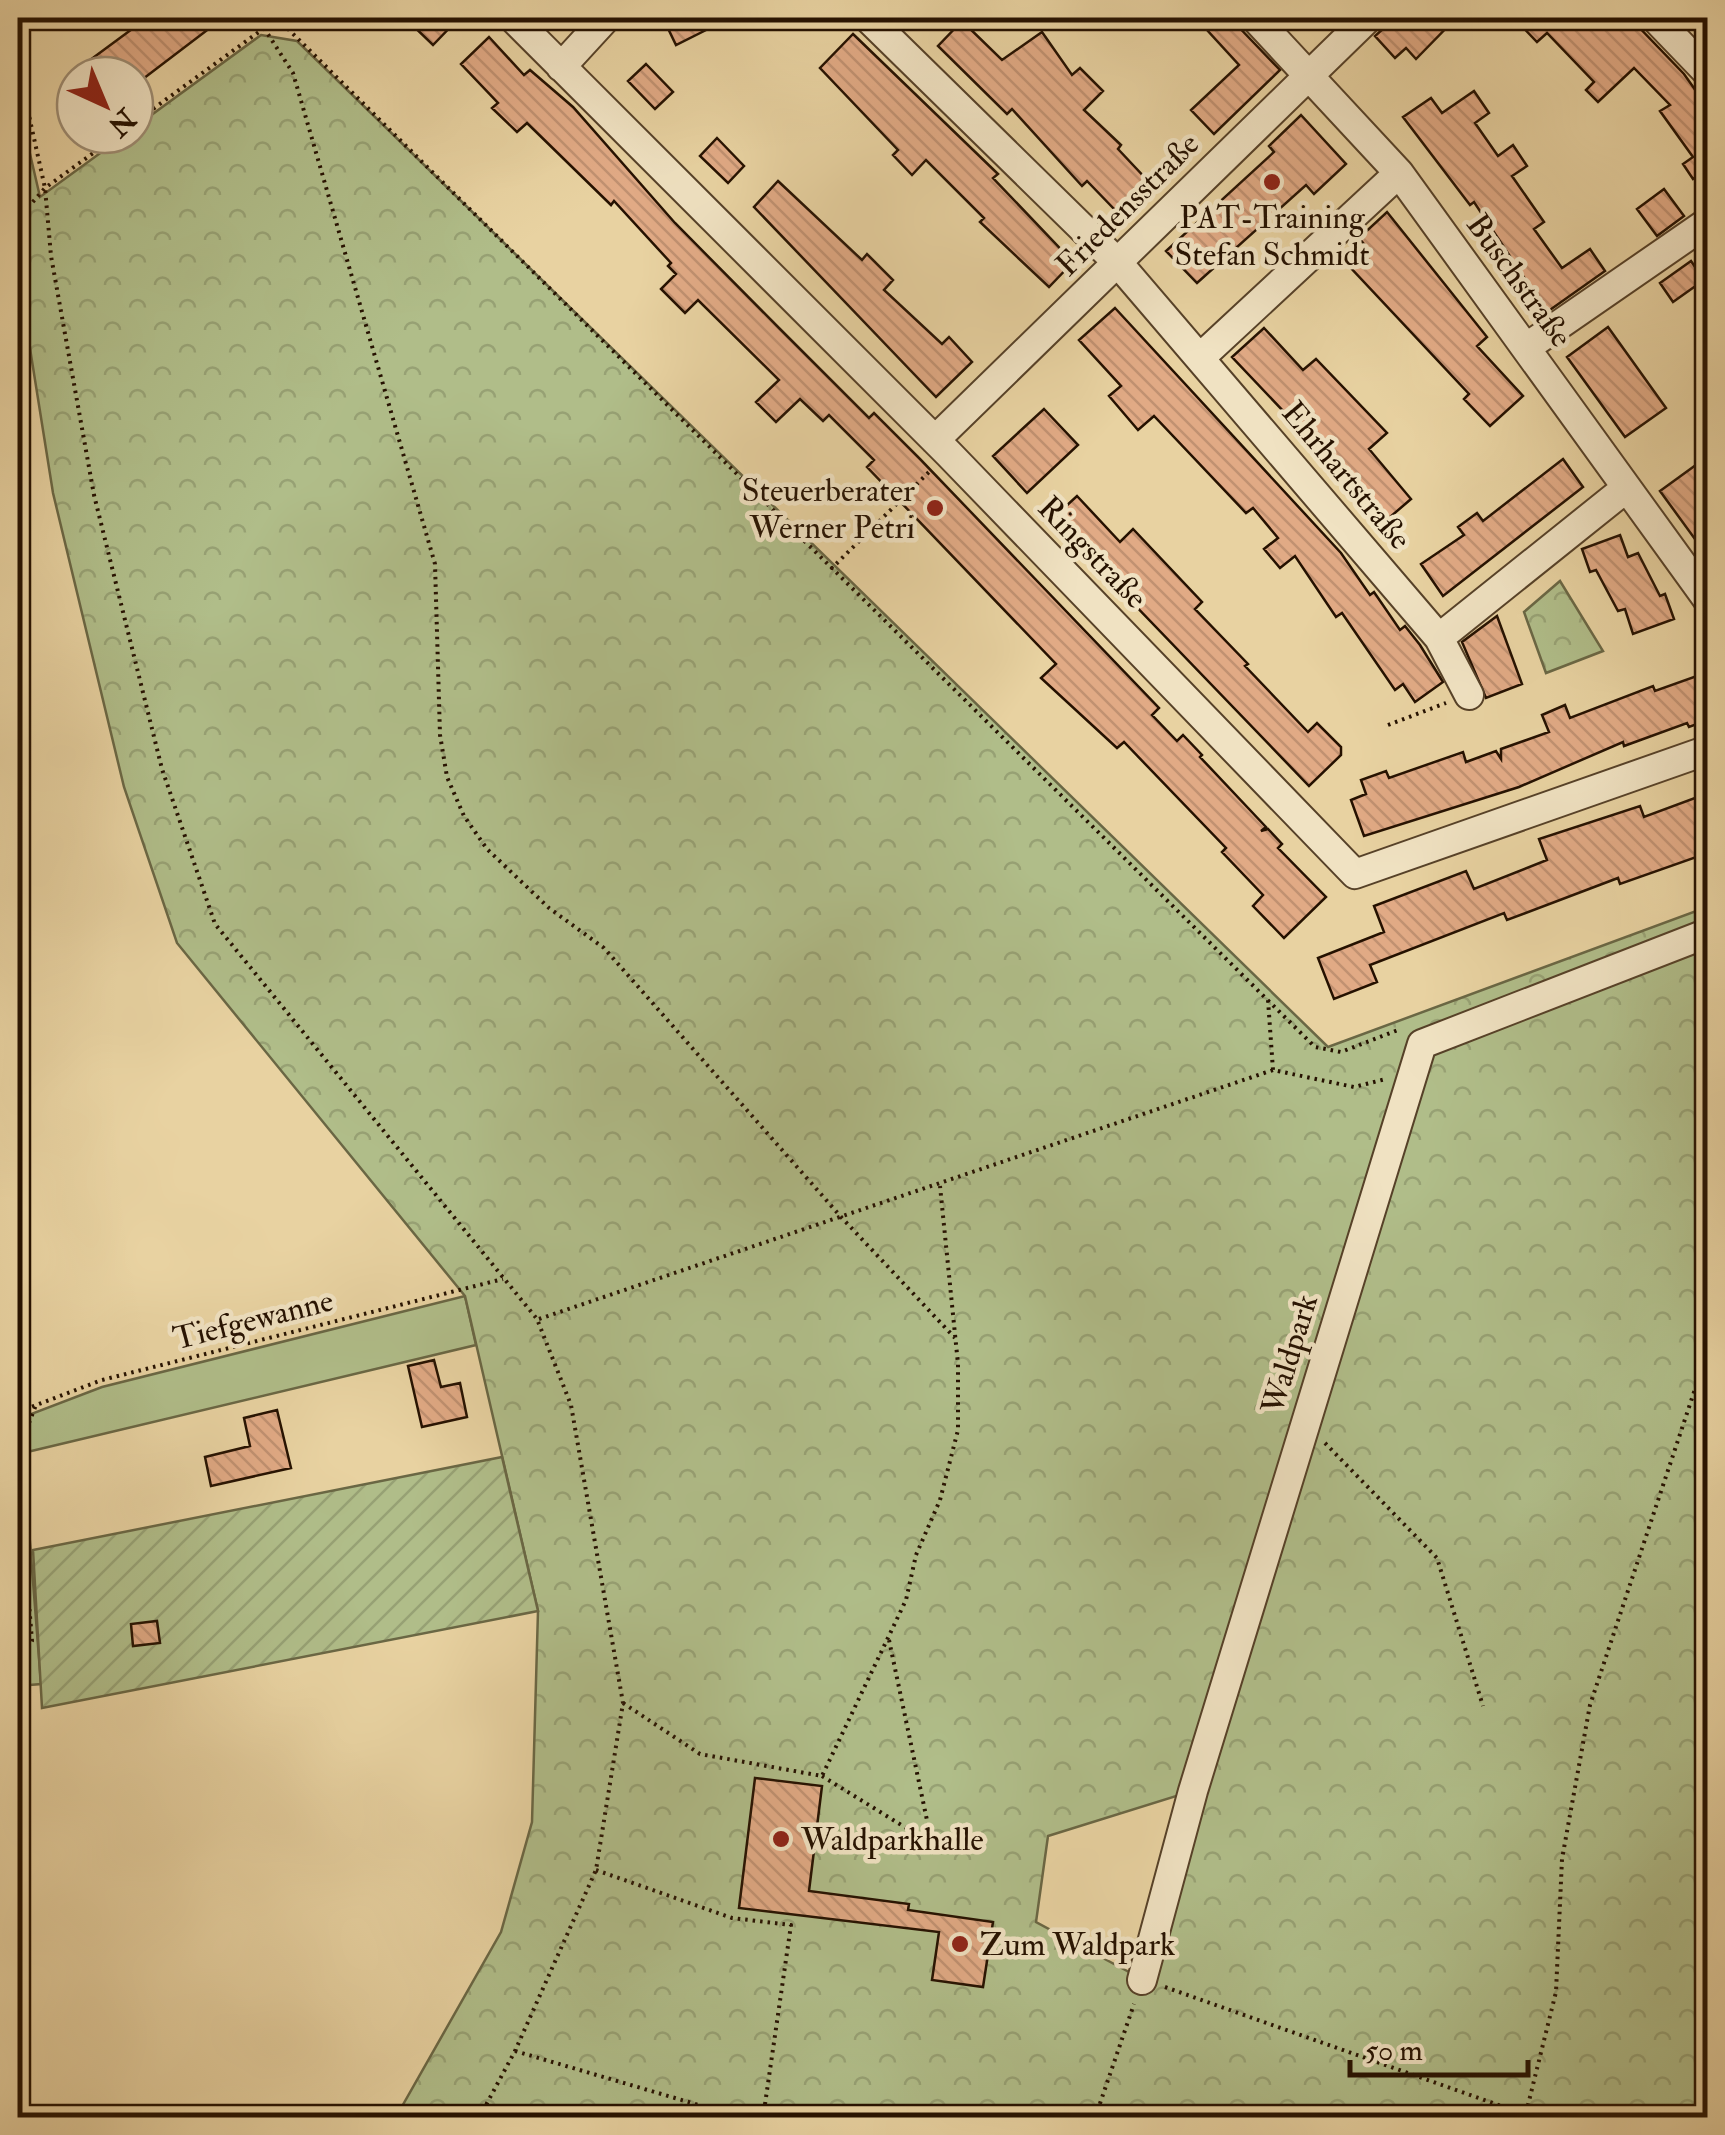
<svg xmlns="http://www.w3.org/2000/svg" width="1725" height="2135" font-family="'IM FELL Double Pica',serif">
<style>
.grass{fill:#b0bd89;stroke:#6a6744;stroke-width:2.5}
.forest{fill:url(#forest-crowns);stroke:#6a6744;stroke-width:2.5;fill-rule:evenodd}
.garden{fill:url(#garden-furrows);stroke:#6a6744;stroke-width:2.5}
.building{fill:url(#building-back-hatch);stroke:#251100;stroke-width:2.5}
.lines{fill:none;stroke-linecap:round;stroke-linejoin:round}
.minor-casing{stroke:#564128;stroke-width:32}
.path{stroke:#251100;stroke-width:4;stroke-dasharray:2.5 5;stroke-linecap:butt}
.minor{stroke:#f0e2c2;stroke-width:28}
.poi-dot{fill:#8f2418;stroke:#f0e2c2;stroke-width:4}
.labels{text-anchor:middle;stroke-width:9;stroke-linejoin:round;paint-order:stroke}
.street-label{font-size:32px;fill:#251100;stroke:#f0e2c2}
.poi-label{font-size:32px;fill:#251100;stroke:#f0e2c2;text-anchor:start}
</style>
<defs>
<pattern id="forest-crowns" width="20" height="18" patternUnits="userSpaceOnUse" patternTransform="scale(2.5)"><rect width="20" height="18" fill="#b0bd89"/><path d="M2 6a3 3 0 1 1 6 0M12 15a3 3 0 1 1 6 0" fill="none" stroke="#97a174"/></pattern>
<pattern id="garden-furrows" width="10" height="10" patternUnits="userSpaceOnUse" patternTransform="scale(2.5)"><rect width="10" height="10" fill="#b0bd89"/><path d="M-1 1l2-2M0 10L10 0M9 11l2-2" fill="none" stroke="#97a174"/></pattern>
<pattern id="building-back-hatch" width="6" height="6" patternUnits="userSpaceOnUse" patternTransform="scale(2.5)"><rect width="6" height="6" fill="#e1aa85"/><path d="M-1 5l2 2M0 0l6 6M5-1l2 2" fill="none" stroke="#c19171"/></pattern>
</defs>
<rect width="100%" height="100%" fill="#e8d2a1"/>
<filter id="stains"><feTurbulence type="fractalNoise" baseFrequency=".002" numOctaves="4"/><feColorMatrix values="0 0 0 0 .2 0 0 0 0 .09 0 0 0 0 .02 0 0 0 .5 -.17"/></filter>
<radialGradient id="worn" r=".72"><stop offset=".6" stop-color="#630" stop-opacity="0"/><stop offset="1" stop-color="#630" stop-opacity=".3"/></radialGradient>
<path class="grass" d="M465 1296 476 1345 23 1453 41 1684 18 1686V1656L25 1640 18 1538V1419L102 1387Z"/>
<path class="forest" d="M261 35 297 41 1328 1047 1707 907V2117H396L501 1932 532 1822 538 1611 465 1296 177 943 124 787 53 493 18 273V102L40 197 125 135H135V127ZM1192 1791 1142 1979 1036 1922 1048 1836Z
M1560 581 1603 651 1546 673 1524 612Z"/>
<path class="garden" d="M502 1457 538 1611 42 1708 33 1550Z"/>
<path class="building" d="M147 18H223L135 85V75H95L86 63Z
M405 18H459L433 45Z
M663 18H730L676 45Z
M1196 18H1230L1280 70 1214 134 1191 110 1239 65Z
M1395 18H1456L1416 59 1406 48 1395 58 1375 36Z
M1514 18H1630L1684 74 1708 108V178L1703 172 1693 179 1683 164 1693 157 1660 111 1670 105 1634 68 1598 102 1586 90 1594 82 1547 33 1537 42Z
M962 21 1002 60 1042 32 1072 75 1080 68 1103 91 1084 110 1121 145 1118 149 1148 181 1117 212 1087 181 1082 186 1012 109 1007 114 938 46Z
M853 34 998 174 993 178 1073 262 1049 287 980 222 984 218 926 160 912 175 893 155 898 150 820 68Z
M489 37 524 75 530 70 573 107 675 223 779 328 869 418 874 413 920 459 1159 708 1152 715 1177 741 1183 735 1202 755 1200 757 1266 827 1261 831 1268 829 1282 844 1278 848 1326 897 1284 938 1253 906 1263 895 1222 852 1226 848 1124 742 1117 748 1041 678 1056 664 867 467 874 460 829 415 823 421 800 399 776 422 756 402 779 380 698 300 685 313 661 289 676 274 668 266 671 263 614 201 611 205 527 123 517 132 492 108 498 103 461 64Z
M646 64 673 92 655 109 628 81Z
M1474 91 1489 113 1475 123 1498 156 1513 145 1527 166 1512 176 1544 222 1534 229 1562 268 1590 249 1605 271 1547 312 1474 202 1470 205 1403 117 1431 98 1442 113Z
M1301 115 1346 164 1314 194 1306 185 1197 283 1166 251 1274 152 1269 146Z
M717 138 744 166 728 183 700 156Z
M778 181 862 260 867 254 893 280 884 290 942 344 949 337 972 362 936 397 754 207Z
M1664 189 1684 216 1657 236 1637 209Z
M1387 212 1487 337 1477 346 1523 396 1490 426 1464 399 1469 394 1350 267 1369 250 1359 238Z
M1691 261 1704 280 1673 302 1660 283Z
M1115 308 1341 553 1370 595 1374 592 1400 630 1405 626 1420 645 1443 682 1415 702 1403 684 1395 690 1342 613 1336 617 1295 556 1280 568 1264 549 1278 538 1253 508 1246 513 1154 416 1138 430 1109 396 1121 386 1079 340Z
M1608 327 1666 408 1625 437 1567 357Z
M1264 328 1303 370 1316 359 1387 433 1369 449 1411 499 1382 524 1356 488 1232 357Z
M1044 409 1078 445 1027 493 993 456Z
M1563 459 1583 487 1443 596 1421 564 1464 535 1458 527 1477 513 1483 521Z
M1700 462 1708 473V557L1660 491Z
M1077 496 1120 542 1133 529 1202 602 1195 609 1248 664 1245 666 1308 732 1317 723 1341 747V755L1309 786 1052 519Z
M1620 535 1628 557 1638 553 1660 596 1665 594 1674 619 1633 634 1625 609 1618 611 1596 570 1590 572 1582 549Z
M1497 616 1522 684 1486 698 1462 642Z
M1708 672V720L1689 727 1687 723 1624 746 1623 742 1519 787 1364 836 1351 800 1366 794 1361 780 1386 771 1389 778 1463 752 1466 762 1496 751 1501 759V749L1549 732 1542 715 1565 705 1570 718 1653 686 1655 691Z
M1703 795 1708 853 1620 884 1618 878 1507 920 1504 913 1370 965 1377 982 1334 999 1318 958 1384 932 1374 906 1466 871 1474 889 1547 860 1539 839 1640 806 1644 817Z
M434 1360 441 1387 460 1383 467 1417 422 1427 408 1366Z
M277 1410 291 1468 211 1486 205 1457 250 1446 244 1418Z
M157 1621 160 1643 133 1646 131 1624Z
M755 1778 822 1786 809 1891 909 1904 908 1910 993 1922 983 1987 932 1980 939 1932 739 1908Z"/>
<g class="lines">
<g class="minor-casing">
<path id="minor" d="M513 18 948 453 1355 874 1708 750
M868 18 1118 263 1439 638 1625 489
M1255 18 1399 173 1708 600
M1655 18 1708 73
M561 67 606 18
M1527 347 1708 222
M1201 357 1399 173
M935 440 1368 18
M1439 638 1469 695
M1142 1980 1193 1791 1422 1044 1708 933"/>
</g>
<path class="path" d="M277 18 1315 1047 1341 1052 1398 1030
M264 28 293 73 435 564 440 735 447 777 464 816 487 849 549 908 604 948 842 1218 955 1338
M18 66 45 188 51 256 94 495 162 769 215 924 537 1319 571 1405 623 1703 596 1870 515 2051 479 2118
M135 122 278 18
M18 219 45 188 118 135
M831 569 931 470
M1388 725 1446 703
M1268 1000 1273 1070
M539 1319 1273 1070 1354 1087 1386 1079
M18 1412 102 1380 503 1279
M1325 1443 1437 1558 1483 1706
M18 1451 36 1405
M18 1467 32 1641 18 1667
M889 1640 932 1844
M623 1703 700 1754 822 1776 906 1600 916 1555 940 1500 958 1430V1364L940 1186
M822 1776 932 1844
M596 1870 732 1918 791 1925 763 2118
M1165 1987 1535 2118
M515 2051 743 2118
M1526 2113 1556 1992 1562 1859 1590 1705 1708 1350
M1095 2118 1134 2004"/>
<use href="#minor" class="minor"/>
</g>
<g class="poi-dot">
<circle cx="1272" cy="182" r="10"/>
<circle cx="935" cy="508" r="10"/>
<circle cx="781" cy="1839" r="10"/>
<circle cx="960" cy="1944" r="10"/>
</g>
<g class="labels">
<g class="street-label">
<text transform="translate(1127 204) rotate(-45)" y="11">Friedensstraße</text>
<text transform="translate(1520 280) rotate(54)" y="11">Buschstraße</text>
<text transform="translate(1347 475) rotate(50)" y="11">Ehrhartstraße</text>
<text transform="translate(1093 552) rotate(46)" y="11">Ringstraße</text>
<text transform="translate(253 1319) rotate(-14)" y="11">Tiefgewanne</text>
<text transform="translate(1289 1354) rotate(-73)" y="11">Waldpark</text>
</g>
<g class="poi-label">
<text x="1272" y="228" text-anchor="middle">PAT-Training<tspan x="1272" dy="37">Stefan Schmidt</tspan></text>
<text x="915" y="501" text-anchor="end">Steuerberater<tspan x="915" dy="37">Werner Petri</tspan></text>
<text x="801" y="1850">Waldparkhalle</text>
<text x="980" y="1955">Zum Waldpark</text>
</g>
</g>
<rect width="1725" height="2135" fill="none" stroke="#e8d2a1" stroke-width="60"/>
<rect x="20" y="20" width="1685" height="2095" fill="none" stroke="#251100" stroke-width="5"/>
<rect x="30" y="30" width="1665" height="2075" fill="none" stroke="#251100" stroke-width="2.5"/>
<g transform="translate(105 105) rotate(136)"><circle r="48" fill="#f0e2c2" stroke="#9f8e74" stroke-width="2.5"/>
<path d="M0-8L18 38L0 25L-18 38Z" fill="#8f2418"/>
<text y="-15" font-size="28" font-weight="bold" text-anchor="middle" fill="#251100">N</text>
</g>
<path d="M1350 2060v15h178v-15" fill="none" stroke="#251100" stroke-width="5"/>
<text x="1365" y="2060" font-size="30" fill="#251100" stroke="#f0e2c2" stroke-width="8" paint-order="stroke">50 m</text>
<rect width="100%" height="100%" filter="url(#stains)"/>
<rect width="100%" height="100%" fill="url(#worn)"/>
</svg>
